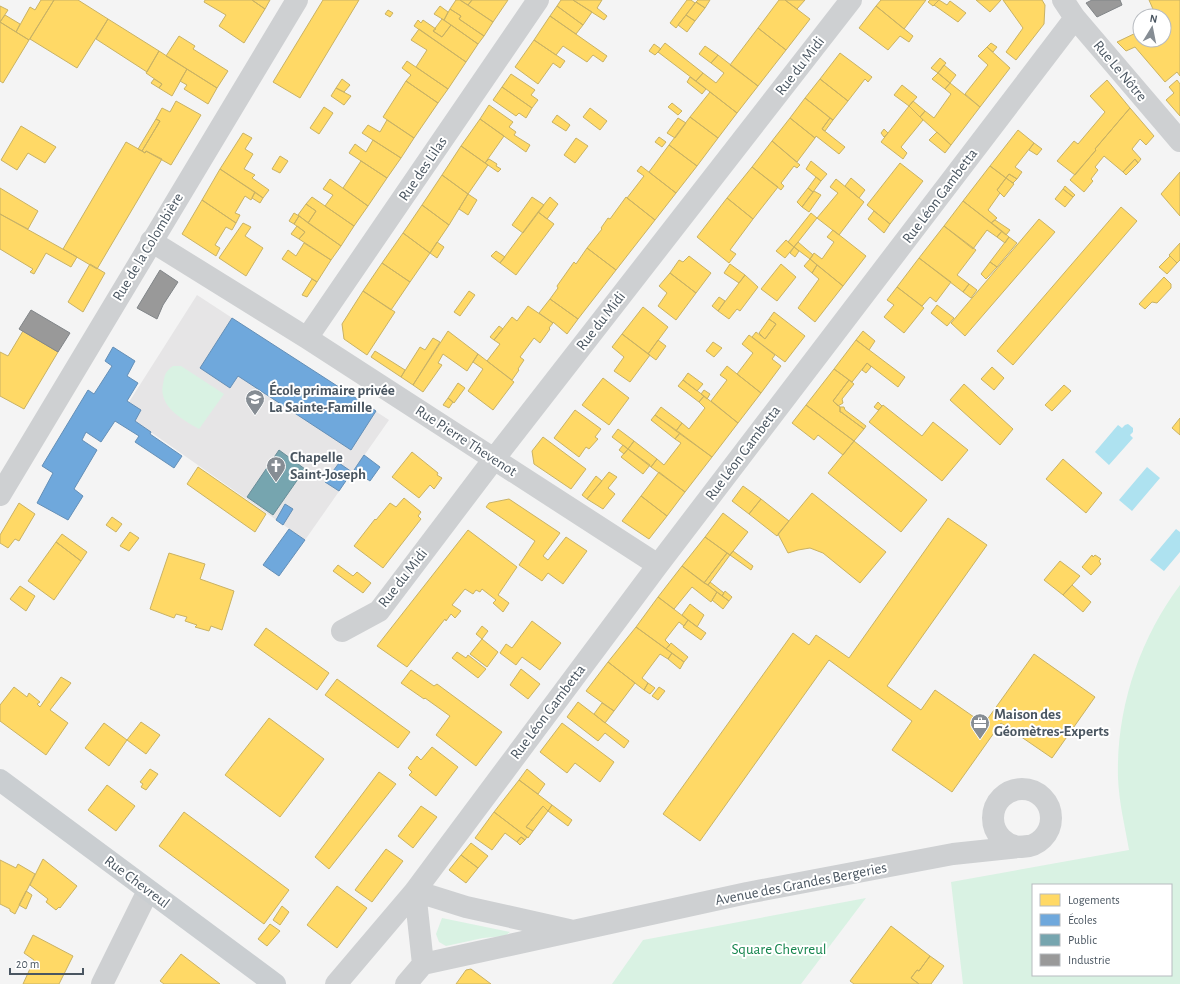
<svg xmlns="http://www.w3.org/2000/svg" width="1180" height="984" viewBox="0 0 1180 984" font-family="'Alegreya Sans',sans-serif">
  <style>
    .education { fill: #e6e5e6 }
    .green { fill: #d9f2e3; fill-rule: evenodd }
    .water { fill: #aee2f0 }
    .homes { fill: #ffd966; stroke: #c9b264 }
    .schools { fill: #6fa8dc; stroke: #648fb7 }
    .public { fill: #76a5af; stroke: #698d98 }
    .industry { fill: #999; stroke: #818588 }
    .lines { fill: none; stroke-linecap: round; stroke-linejoin: round }
    .minor { stroke: #ced0d2; stroke-width: 22 }
    .major { stroke: #caced1; stroke-width: 22 }
    .labels { text-anchor: middle; dominant-baseline: central; stroke-width: 4; stroke-linejoin: round; paint-order: stroke }
    .street-label { font-size: 15px; fill: #4a5661; stroke: #fff }
    .poi-label { font-size: 15px; font-weight: bold; fill: #4a5661; stroke: #fff; text-anchor: start }
    .park-label { font-size: 15px; fill: #17864f; stroke: #fff }
  </style>
  <rect width="100%" height="100%" fill="#f4f4f4"/>
  <!-- education -->
  <path class="education" d="M197,295L389,420L305,540L135,421L127,401L129,402Z"/>
  <!-- green -->
  <path class="green" d="M173,366H181L224,394L199,429C183,420 158,407 163,384C165,374 165,372 173,366Z
    M1180,585V984H963L951,882L1129,850C1125,826 1119,803 1118,778C1116,709 1139,640 1180,585ZM1033,885H1171V975H1033Z
    M866,898L801,984H612L643,940Z
    M442,918L510,932L505,936L483,938L446,946L439,942L436,934Z"/>
  <!-- water -->
  <path class="water" d="M1128,424L1133,428V432L1130,435L1133,438L1109,465L1095,452L1118,425L1122,428L1125,425Z
    M1147,467L1160,478L1132,511L1119,500Z
    M1176,529L1180,532V552L1164,571L1150,560Z"/>
  <!-- homes -->
  <path class="homes" d="M41,0H54L29,40L16,32L30,7L35,10Z
    M54,0H78L108,19L77,68L30,39Z
    M205,0H252L265,9L244,43L219,26L226,15L204,2Z
    M252,0H270L265,9Z
    M323,0H359L300,98L273,82Z
    M456,0H460L493,22L484,36L459,19L461,16L450,9Z
    M460,0H472L468,5Z
    M472,0H508L493,22L468,5Z
    M561,0H573L592,12L583,25L557,6Z
    M573,0H602L597,8L607,16L604,20Z
    M687,0H691L695,3L676,28L670,23Z
    M698,0H710L705,8L696,2Z
    M779,0H785L810,19L786,50L758,28Z
    M785,0H805L797,9Z
    M881,0H926L904,29L876,6Z
    M930,0H939L933,6L928,2Z
    M939,0L947,5L950,1L966,13L958,22L934,5Z
    M976,0H1001L990,12Z
    M1003,0H1042L1045,5L1044,24L1016,60L1006,52L1023,28Z
    M1149,0H1180V76L1177,72L1165,82L1135,47L1126,51L1117,42L1140,31V40H1164V34L1168,33L1164,25V16H1156Z
    M696,2L705,8L695,21L686,15Z
    M0,6L8,10L0,22Z
    M440,6L448,12L444,20L434,14Z
    M557,6L583,25L576,34L550,16Z
    M876,6L913,36L909,42L900,36L888,50L859,28Z
    M450,9L461,16L459,19L484,36L478,44L444,20Z
    M388,10L393,13L390,17L385,14Z
    M5,15L20,24L16,32L0,22Z
    M686,15L695,21L687,32L678,25Z
    M550,16L607,56L603,62L593,55L587,62L563,46L556,55L534,40Z
    M108,19L159,51L147,72L96,39Z
    M442,19L451,25L442,37L433,31Z
    M418,20L421,23L423,20L436,29L433,31L442,37L451,25L478,44L466,62L414,26Z
    M0,22L29,40L3,83L0,81Z
    M758,28L786,50L758,86L730,65Z
    M419,29L466,62L448,89L416,67L427,50L411,40Z
    M179,36L195,46L193,49L228,71L217,88L166,56Z
    M534,40L565,61L560,68L553,63L538,84L515,67Z
    M665,43L703,73L696,81L658,52Z
    M991,43L997,47L993,52L987,47Z
    M654,44L661,49L655,55L649,51Z
    M705,46L718,55L711,63L699,54Z
    M987,47L1010,68L980,107L965,94L988,65L978,56Z
    M159,51L187,69L172,96L159,88L162,84L146,73Z
    M840,53L872,77L868,82L865,79L848,101L820,79Z
    M718,55L758,86L737,113L696,81L703,73L716,83L724,73L711,63Z
    M940,58L946,63L938,73L931,68Z
    M407,61L448,89L438,103L406,81L411,75L402,68Z
    M944,65L956,75L950,83L938,73Z
    M187,69L217,88L208,104L184,89L187,85L180,81Z
    M938,73L950,83L945,89L932,79Z
    M511,74L535,90L531,95L538,100L532,108L502,87Z
    M690,77L706,89L702,94L687,82Z
    M154,79L162,84L159,88L151,83Z
    M342,79L350,85L344,92L336,88Z
    M820,79L848,101L833,120L805,98Z
    M1107,80L1130,108L1095,149L1096,150L1075,175L1057,161L1074,141L1078,144L1105,112L1090,96Z
    M1177,80L1180,84V116L1166,100L1174,93L1169,87Z
    M406,81L438,103L414,138L383,117Z
    M950,83L980,107L951,145L920,117L925,111L934,118L951,94L945,89Z
    M902,85L917,97L909,106L894,95Z
    M502,87L532,108L526,118L519,113L516,116L493,100Z
    M336,88L351,96L344,105L331,96Z
    M710,92L737,113L718,138L690,117Z
    M805,98L830,118L822,129L845,147L839,154L816,136L815,138L790,118Z
    M176,101L201,115L171,165L146,151L145,153L142,151L160,121L156,119L162,108L170,112Z
    M913,101L925,111L920,117L909,106Z
    M672,103L682,111L678,115L668,107Z
    M489,105L513,122L509,127L516,132L514,135L530,145L526,152L480,119Z
    M909,106L923,120L901,147L907,153L903,159L881,142Z
    M324,107L333,113L319,134L310,128Z
    M590,108L607,121L600,130L583,117Z
    M1130,108L1154,136L1146,145L1140,139L1132,149L1141,159L1138,163L1135,159L1123,172L1104,156L1095,167L1098,170L1091,179L1093,181L1084,192L1070,180L1096,150L1095,149Z
    M557,115L570,125L566,131L552,122Z
    M690,117L718,138L697,166L669,145Z
    M678,118L686,123L675,138L667,133Z
    M790,118L815,138L797,162L772,141Z
    M830,118L833,120L825,131L822,129Z
    M156,119L160,121L142,151L138,149Z
    M480,119L504,136L485,163L461,146Z
    M387,120L414,138L401,158L362,133L368,125L380,132Z
    M21,126L56,147L45,163L28,153L17,170L1,160Z
    M884,129L888,133L884,137L881,133Z
    M1018,130L1034,143L1015,167L1022,172L1017,179L1009,174L1006,178L990,166Z
    M937,132L951,145L945,153L929,140Z
    M243,133L252,138L245,149L253,154L244,169L255,175L252,178L269,190L263,198L220,169Z
    M659,137L666,142L662,147L655,142Z
    M576,138L588,146L575,163L564,155Z
    M373,140L401,158L387,178L349,153L355,144L366,152Z
    M772,141L800,165L797,168L794,166L781,183L784,186L781,190L752,167Z
    M126,142L142,151L145,153L146,151L162,159L97,269L63,249Z
    M1034,143L1042,149L1037,155L1029,150Z
    M669,145L697,166L676,193L649,172Z
    M461,146L488,165L468,194L442,175Z
    M280,156L288,161L280,173L272,169Z
    M489,159L497,164L496,166L501,169L498,172L485,163Z
    M1135,159L1138,163L1126,175L1123,172Z
    M361,161L387,178L368,206L343,188Z
    M811,161L827,174L821,181L806,169Z
    M900,163L923,181L890,224L867,205Z
    M641,166L676,193L655,220L627,198L644,176L637,171Z
    M990,166L1006,178L997,190L1000,193L988,210L997,218L991,223L963,201Z
    M752,167L778,187L753,219L727,198Z
    M220,169L255,192L251,200L245,196L235,213L240,215L236,223L202,200Z
    M1180,172V216L1161,194Z
    M1009,174L1017,179L1013,183L1006,178Z
    M442,175L468,194L449,225L422,205Z
    M816,177L821,181L813,192L808,188Z
    M851,178L865,190L859,198L845,186Z
    M1006,178L1014,184L1004,197L997,190Z
    M330,179L368,206L354,226L325,206L333,195L323,189Z
    M836,179L864,202L839,235L817,218L838,193L830,187Z
    M1065,186L1075,195L1073,197L1063,189Z
    M0,188L38,211L28,229L0,214Z
    M808,188L813,192L802,207L797,202Z
    M1063,189L1073,197L1065,207L1055,199Z
    M814,191L821,195L809,212L802,207Z
    M255,192L263,198L260,203L252,198Z
    M468,194L477,200L468,215L459,209Z
    M312,197L354,226L341,246L308,223L316,211L306,204Z
    M532,197L544,205L523,233L512,225Z
    M550,197L558,204L547,219L538,212Z
    M626,197L655,220L616,270L587,248L602,229L601,228L608,218L610,219Z
    M727,198L753,219L730,250L736,254L729,263L697,237Z
    M202,200L236,223L232,230L226,227L215,245L220,248L216,256L182,234Z
    M963,201L1002,231L997,237L987,230L973,249L944,226Z
    M306,204L316,211L308,223L298,215Z
    M422,205L449,225L430,253L403,233Z
    M1121,207L1137,221L1013,365L997,351Z
    M874,211L890,224L884,233L868,219Z
    M538,212L554,224L516,275L500,263Z
    M294,213L299,216L294,224L289,221Z
    M811,213L817,218L794,247L788,242Z
    M0,214L77,257L71,267L46,253L34,274L30,272L33,269L0,249Z
    M299,216L341,246L331,260L299,239L305,232L294,224Z
    M1039,219L1055,232L965,336L951,323Z
    M995,220L1010,230L1006,235L991,223Z
    M243,223L251,227L245,236L263,248L246,276L219,258Z
    M297,226L305,232L299,239L291,234Z
    M944,226L976,250L957,275L969,284L963,292L919,258Z
    M833,230L866,256L843,286L810,259L814,253L822,259L834,242L827,237Z
    M1002,231L1009,237L1005,243L997,237Z
    M403,233L430,253L410,282L382,263Z
    M1009,237L1017,243L997,267L990,262Z
    M786,240L794,247L785,258L776,251Z
    M437,242L444,247L437,258L430,253Z
    M798,242L813,255L810,259L794,247Z
    M304,243L331,260L317,282L282,259L288,250L296,256Z
    M1180,243V260L1177,263L1169,255Z
    M794,247L799,251L795,257L790,253Z
    M587,248L616,270L578,319L550,299L558,288L557,286L574,262L576,264Z
    M496,251L505,257L500,263L491,256Z
    M689,256L711,273L696,293L670,273L679,260L683,262Z
    M1170,256L1177,263L1167,274L1159,267Z
    M919,258L951,282L936,302L930,297L922,306L897,287Z
    M810,259L817,265L812,273L804,266Z
    M990,262L997,267L986,279L981,274Z
    M382,263L410,282L391,310L363,291Z
    M90,264L105,273L83,312L68,302Z
    M730,264L745,275L739,283L724,273Z
    M781,264L796,277L777,301L761,289Z
    M817,265L843,286L815,322L798,308L819,279L812,273Z
    M670,273L696,293L676,320L658,306L667,293L659,286Z
    M745,275L758,287L740,311L737,309L729,319L718,311Z
    M1164,277L1171,284V288L1157,303L1152,302L1145,309L1139,304Z
    M312,279L317,282L307,297L302,295Z
    M969,284L977,290L971,298L963,292Z
    M897,287L924,308L904,333L884,317L894,305L887,300Z
    M363,291L395,312L367,355L344,339L342,324Z
    M469,291L475,295L460,316L454,312Z
    M719,297L725,301L718,311L712,306Z
    M550,299L578,319L567,334L553,322V323L539,313Z
    M937,305L954,318L947,326L931,313Z
    M528,306L553,323L549,328L550,329L540,343L534,338L520,357L524,360L518,369L519,370L512,380L487,361L500,344L494,340L512,317L517,321Z
    M643,307L668,327L648,354L622,334Z
    M774,312L805,336L785,362L752,337L756,332L765,339L776,324L769,319Z
    M769,319L776,324L765,339L759,333Z
    M499,326L503,329L494,340L490,337Z
    M23,331L58,352L24,409L0,396V352L8,356Z
    M448,331L478,354L467,371L443,354L438,363L442,365L423,392L413,385Z
    M863,331L875,341L869,350L856,340Z
    M622,334L650,355L630,382L614,371L624,357L612,347Z
    M749,335L775,355L772,359L781,366L761,393L737,374L753,353L742,344Z
    M433,338L440,342L413,385L401,377L420,347L425,350Z
    M658,340L666,346L656,360L648,354Z
    M856,340L905,377L898,387L867,363L852,382L834,369Z
    M713,342L722,348L714,357L706,351Z
    M375,351L405,370L401,377L371,357Z
    M478,354L514,382L493,410L468,391L483,369L473,362Z
    M867,363L871,367L866,373L862,370Z
    M727,366L761,393L738,423L711,401L727,380L720,375Z
    M992,367L1004,378L994,390L981,379Z
    M834,369L849,380L833,401L840,407V412H841L864,429L854,441L806,405Z
    M688,373L703,384L697,391L683,380Z
    M603,378L629,398L609,425L582,405Z
    M683,380L704,396L699,402L678,386Z
    M849,380L854,384L842,399L843,403L838,406L833,401Z
    M458,383L465,388L454,403L448,398Z
    M964,384L1013,429L1000,445L950,400Z
    M1064,385L1071,391L1052,411L1045,405Z
    M704,390L710,394L707,399L701,394Z
    M704,396L738,423L712,457L676,431L682,423L689,429L705,408L699,402Z
    M448,398L453,402L449,408L443,405Z
    M878,402L882,406L878,410L874,407Z
    M806,405L854,441L843,455L818,435L814,440L792,423Z
    M883,405L922,436L933,422L968,450L942,481L869,422Z
    M661,407L682,423L676,431L655,415Z
    M840,407H844L845,410L866,426L864,429L841,412H840Z
    M575,410L601,429L595,437L598,439L589,449L586,447L579,457L554,438Z
    M655,415L680,433L675,439L651,420Z
    M1180,418V435L1172,428Z
    M618,429L634,441L628,449L612,437Z
    M680,433L712,457L685,492L651,467L657,459L664,465L681,443L675,439Z
    M543,437L586,469L571,489L534,464L532,451Z
    M634,441L657,459L651,467L628,449Z
    M854,441L927,500L901,532L828,473Z
    M623,445L628,449L624,454L619,450Z
    M628,449L650,465L643,474L621,457Z
    M412,452L438,473L437,475L442,478L434,489L430,485L419,498L392,477Z
    M1063,459L1102,493L1086,513L1046,479Z
    M198,467L266,514L255,532L187,484Z
    M609,472L617,477L608,488L615,494L603,509L587,499Z
    M659,472L685,492L667,516L641,496Z
    M596,476L602,481L587,499L582,495Z
    M743,486L761,499L749,514L732,501Z
    M812,493L886,552L860,583L823,553L810,548L798,550L788,553L778,534Z
    M641,496L667,516L649,539L622,521Z
    M404,498L421,512L418,516L421,519L383,568L354,546L375,519L376,520L390,503L396,507Z
    M509,499L560,533L543,556L548,560L566,537L587,551L563,584L548,573L542,581L519,565L535,541L486,507L489,503Z
    M761,499L789,521L777,536L749,514Z
    M19,503L35,514L19,541L15,539L8,548L0,543V535Z
    M723,513L748,532L730,555L705,537Z
    M112,517L122,524L116,532L106,525Z
    M948,518L987,545L887,686L921,710L935,690L984,724L1034,654L1095,697L1052,758L1001,723L952,792L892,750L912,721L829,660L700,841L663,814L793,633L809,645L816,635L849,658Z
    M468,530L517,567L498,595L509,603L503,612L493,603L496,600L482,589L480,592L476,590L473,594L465,589L452,605L461,611L455,618L451,614L446,621L445,619L407,667L377,646Z
    M130,532L139,538L129,551L120,546Z
    M62,534L87,552L81,561L56,542Z
    M705,537L727,553L704,583L682,566Z
    M56,542L81,561L54,600L28,581Z
    M733,551L753,566L751,570L730,555Z
    M169,553L205,564L200,579L234,591L222,630L211,626L209,631L195,627L197,625L185,621L187,617L176,614L174,618L150,609Z
    M727,553L730,555L708,585L704,583Z
    M1092,555L1093,557L1095,555L1101,559L1099,561L1101,564L1091,575L1082,567Z
    M1060,561L1080,576L1063,595L1044,580Z
    M338,565L353,576L357,572L371,583L363,593L333,571Z
    M682,566L717,592L711,602L692,587L674,609L658,597Z
    M710,582L724,593L722,596L708,585Z
    M1072,585L1091,602L1083,612L1063,595Z
    M20,586L35,596L26,611L10,599Z
    M725,591L732,597L729,601L722,596Z
    M717,592L729,601L723,609L712,600Z
    M658,597L688,620L684,626L679,622L665,640L670,645L666,649L636,627Z
    M690,604L704,615L697,627L682,615Z
    M688,620L706,633L701,640L683,627Z
    M532,621L561,643L540,670L522,657L516,665L500,653L506,644L512,648Z
    M482,626L488,631L482,639L476,634Z
    M636,627L672,653L668,659L660,654L642,678L648,683L644,690L608,662Z
    M266,628L329,673L317,690L254,645Z
    M482,639L498,652L487,667L470,654Z
    M671,643L688,657L684,662L666,649Z
    M457,652L466,658L468,655L486,669L478,678L452,658Z
    M672,653L684,662L680,669L668,659Z
    M608,662L635,683L614,711L586,691Z
    M521,669L540,684L528,699L510,685Z
    M411,670L434,686L437,684L502,732L476,766L436,735L450,716L425,698L424,699L401,683Z
    M61,677L71,683L50,710L68,723L46,755L0,721V705L14,687L27,697L29,693L40,702L37,704L40,707Z
    M337,679L410,732L398,748L325,695Z
    M648,683L655,688L650,694L644,690Z
    M659,687L665,691L658,700L652,696Z
    M578,702L629,741L624,748L605,733L598,741L567,717Z
    M602,703L614,711L605,723L594,714Z
    M269,718L324,759L280,817L225,775Z
    M141,722L160,735L146,754L127,740Z
    M104,723L127,740L109,766L85,748Z
    M562,723L614,762L600,782L575,763L567,773L540,752Z
    M432,747L458,767L436,796L409,775L412,772L408,768L417,756L421,760Z
    M150,769L158,774L146,790L141,787L143,784L140,782Z
    M527,769L545,784L538,794L519,780Z
    M379,772L396,784L329,869L315,857Z
    M519,780L552,805L548,811L543,806L526,827L533,831L528,838L494,812Z
    M107,785L135,806L116,831L88,810Z
    M552,805L572,820L568,826L548,811Z
    M421,806L437,817L413,848L398,836Z
    M543,806L548,811L533,831L526,827Z
    M184,812L289,890L264,924L159,846Z
    M494,812L527,837L525,840L521,837L517,842L505,833L492,850L475,838Z
    M521,837L525,840L520,845L517,842Z
    M471,843L488,856L478,868L461,855Z
    M386,849L403,861L372,902L355,890Z
    M461,855L478,868L466,883L449,870Z
    M43,859L77,886L60,908L59,907L56,910L46,902L48,899L30,885Z
    M0,860L16,868L18,864L35,874L15,914L10,911V909L0,904Z
    M337,886L367,908L337,948L307,925Z
    M26,891L32,895L26,909L19,905Z
    M282,906L289,912L280,925L273,920Z
    M270,924L280,931L267,946L258,939Z
    M891,926L930,956L919,971L917,970L911,978L919,984H854L850,981Z
    M33,935L73,956L59,984H23L34,960L24,953Z
    M181,954L220,984H164L160,981Z
    M930,956L944,966L931,984H919L911,978L917,970L919,971Z
    M471,969L491,984H456L466,970Z"/>
  <!-- schools -->
  <path class="schools" d="M232,318L376,411L351,450L238,376L230,388L200,368Z
    M113,347L135,361L127,376L138,383L127,401L141,410L135,421L151,432L150,434L182,456L174,468L135,442L139,436L115,421L101,442L86,432L82,440L97,450L74,489L83,496L68,520L37,503L53,473L42,466L88,390L94,394L112,366L105,361Z
    M364,455L380,467L370,481L354,470Z
    M339,463L352,472L339,491L325,482Z
    M285,504L293,509L283,525L276,520Z
    M289,529L305,540L279,576L263,565Z"/>
  <!-- public -->
  <path class="public" d="M279,450L305,469L273,515L247,497Z"/>
  <!-- industry -->
  <path class="industry" d="M1092,0H1120L1122,5L1097,17L1086,3Z
    M160,270L178,282L163,305L157,319L137,308Z
    M31,310L70,333L58,352L19,329Z"/>
  <g class="lines">
    <!-- minor -->
    <path class="minor" d="M1063,0L1075,18L1180,141
      M151,241L307,338L658,565
      M307,338L538,0
      M0,495L297,0
      M342,631L379,611L494,459L851,0
      M993 818a29 29 0 1 1 58 0a29 29 0 1 1-58 0Z
      M415,891L466,907L569,930
      M423,964L747,893L953,854L1028,846
      M102,984L148,891
      M336,984L415,891L658,565L1075,18
      M406,984L423,964L415,891"/>
    <!-- major -->
    <path class="major" d="M0,780L275,984"/>
  </g>
  <!-- icons -->
  <defs>
    <g id="school-pin" transform="scale(1)"><path d="M0 17L-7.5 6A9.5 9.5 0 1 1 7.5 6Z" fill="#868d94" stroke="#fff"/><path d="M0-5L7-2L0 1L-7-2ZM-4 1L0 2.5L4 1V4Q0 6-4 4Z" fill="#fff"/></g>
    <g id="church-pin" transform="scale(1)"><path d="M0 17L-7.5 6A9.5 9.5 0 1 1 7.5 6Z" fill="#868d94" stroke="#fff"/><path d="M-1.2-6h2.4v3.5h3.3v2.4h-3.3V6h-2.4V-.1h-3.3v-2.4h3.3Z" fill="#fff"/></g>
    <g id="office-pin" transform="scale(1)"><path d="M0 17L-7.5 6A9.5 9.5 0 1 1 7.5 6Z" fill="#868d94" stroke="#fff"/><path d="M-6-3h4V-5.5h4V-3h4V5H-6ZM-1-4.5V-3h2v-1.5ZM-6 0V1H6V0Z" fill="#fff"/></g>
  </defs>
  <g fill-rule="evenodd">
    <use href="#school-pin" x="255" y="399"/>
    <use href="#church-pin" x="276" y="466"/>
    <use href="#office-pin" x="980" y="723"/>
  </g>
  <g class="labels">
    <!-- street labels -->
    <g class="street-label">
      <text transform="translate(800 66) rotate(-52)">Rue du Midi</text>
      <text transform="translate(1120 71) rotate(50)">Rue Le Nôtre</text>
      <text transform="translate(423 169) rotate(-56)">Rue des Lilas</text>
      <text transform="translate(940 196) rotate(-53)">Rue Léon Gambetta</text>
      <text transform="translate(148 247) rotate(-59)">Rue de la Colombière</text>
      <text transform="translate(601 321) rotate(-52)">Rue du Midi</text>
      <text transform="translate(466 441) rotate(33)">Rue Pierre Thevenot</text>
      <text transform="translate(743 453) rotate(-53)">Rue Léon Gambetta</text>
      <text transform="translate(403 578) rotate(-52)">Rue du Midi</text>
      <text transform="translate(548 712) rotate(-53)">Rue Léon Gambetta</text>
      <text transform="translate(137 882) rotate(37)">Rue Chevreul</text>
      <text transform="translate(801 884) rotate(-11)">Avenue des Grandes Bergeries</text>
    </g>
    <!-- poi labels -->
    <g class="poi-label">
      <text x="269" y="390">École primaire privée<tspan x="269" dy="17">La Sainte-Famille</tspan></text>
      <text x="290" y="457">Chapelle<tspan x="290" dy="17">Saint-Joseph</tspan></text>
      <text x="994" y="714">Maison des<tspan x="994" dy="17">Géomètres-Experts</tspan></text>
    </g>
    <!-- park labels -->
    <g class="park-label">
      <text x="779" y="949">Square Chevreul</text>
    </g>
  </g>
  <!-- legend -->
  <rect x="1032" y="884" width="140" height="92" fill="#ffffff" stroke="#b7bbc0"/>
  <rect x="1040" y="894" width="20" height="12" fill="#ffd966" stroke="#b7bbc0"/>
  <text x="1068" y="904" font-size="12" fill="#4a5661">Logements</text>
  <rect x="1040" y="914" width="20" height="12" fill="#6fa8dc" stroke="#b7bbc0"/>
  <text x="1068" y="924" font-size="12" fill="#4a5661">Écoles</text>
  <rect x="1040" y="934" width="20" height="12" fill="#76a5af" stroke="#b7bbc0"/>
  <text x="1068" y="944" font-size="12" fill="#4a5661">Public</text>
  <rect x="1040" y="954" width="20" height="12" fill="#999999" stroke="#b7bbc0"/>
  <text x="1068" y="964" font-size="12" fill="#4a5661">Industrie</text>
  <!-- north arrow -->
  <g transform="translate(1152 28) rotate(10)"><circle r="19" fill="#ffffff" stroke="#b7bbc0"/>
  <path d="M0-3L7 15L0 10L-7 15Z" fill="#868d94"/>
  <text y="-6" font-size="11" font-weight="bold" text-anchor="middle" fill="#4a5661">N</text>
  </g>
  <!-- scale -->
  <path d="M10 968v6h73v-6" fill="none" stroke="#4a5661" stroke-width="2"/>
  <text x="16" y="968" font-size="12" fill="#4a5661" stroke="#ffffff" stroke-width="3" paint-order="stroke">20 m</text>
</svg>
